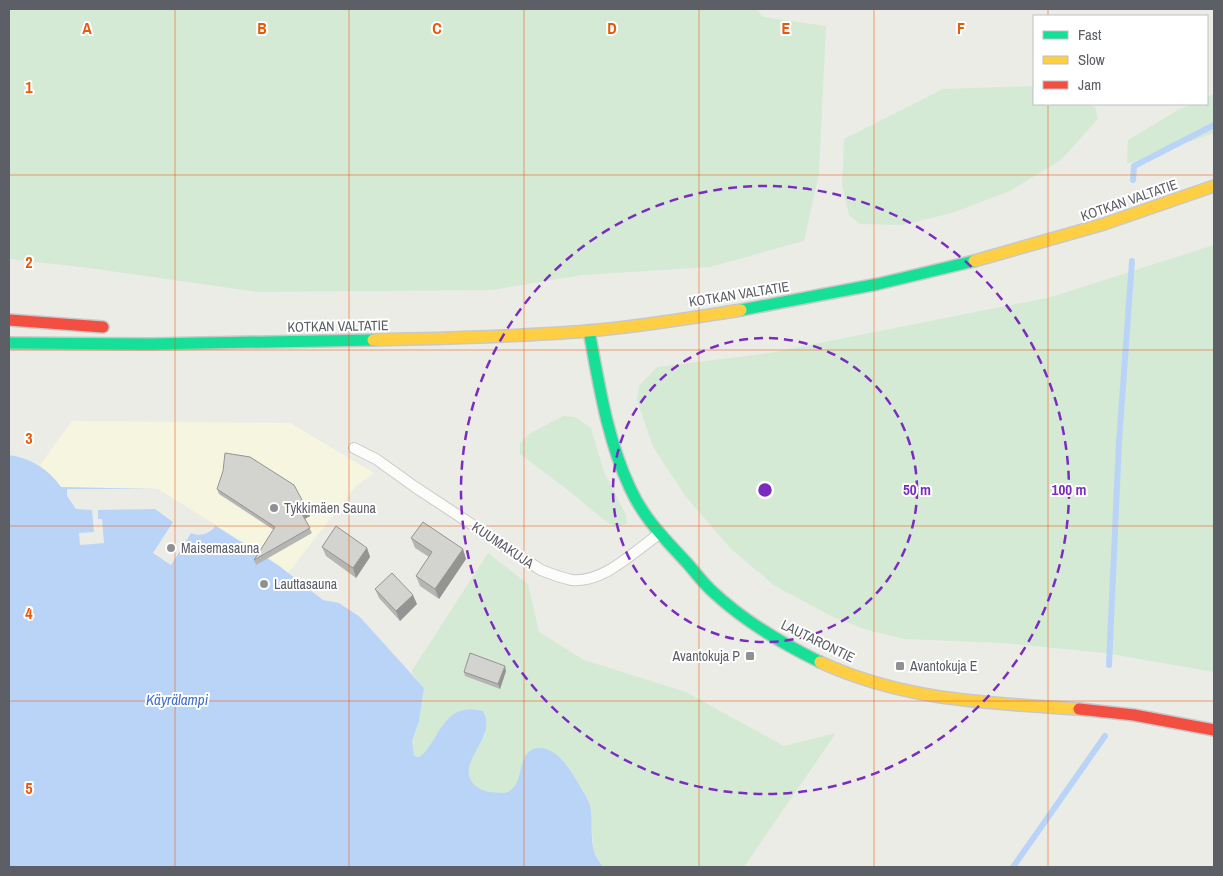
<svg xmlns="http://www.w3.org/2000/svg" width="1223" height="876" viewBox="0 0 1223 876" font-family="'Archivo Narrow',sans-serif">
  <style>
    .commercial { fill: #f6f5e0 }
    .green { fill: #d4ead5 }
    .water { fill: #bad4f8 }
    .pier { fill: #ecece7 }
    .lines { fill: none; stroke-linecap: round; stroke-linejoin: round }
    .stream { stroke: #bad4f8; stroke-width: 6 }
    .lane-casing { stroke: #c9cac9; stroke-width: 12 }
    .fast-casing { stroke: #c8c8c8; stroke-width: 14 }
    .slow-casing { stroke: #c8c8c8; stroke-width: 14 }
    .jam-casing { stroke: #c8c8c8; stroke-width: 14 }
    .lane { stroke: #fcfcfb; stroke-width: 10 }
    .fast { stroke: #16e098; stroke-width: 11 }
    .slow { stroke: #ffcf43; stroke-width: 11 }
    .jam { stroke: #f24e42; stroke-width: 11 }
    .wall { fill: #b5b5b3 }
    .shaded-wall { fill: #949492 }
    .building { fill: #d3d3d0; stroke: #949492 }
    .grid { fill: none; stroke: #e8590c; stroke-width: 1; stroke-opacity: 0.55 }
    .ring { fill: none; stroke: #7b2cbf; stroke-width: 2.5; stroke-dasharray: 9 6 }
    .poi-dot { fill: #8e9093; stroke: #fff; stroke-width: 2 }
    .labels { text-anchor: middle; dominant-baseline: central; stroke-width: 4; stroke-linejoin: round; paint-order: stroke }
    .street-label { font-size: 14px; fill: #5c5f66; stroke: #fff }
    .poi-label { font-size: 14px; fill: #5c5f66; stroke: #fff; text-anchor: start }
    .water-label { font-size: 15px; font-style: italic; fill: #416ec9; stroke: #fff }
    .grid-label { font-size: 16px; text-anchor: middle; font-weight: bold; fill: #e8590c; stroke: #fff; stroke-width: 4; stroke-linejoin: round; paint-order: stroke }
    .centre { fill: #7b2cbf; stroke: #fff; stroke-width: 2.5 }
    .ring-label { font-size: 15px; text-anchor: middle; font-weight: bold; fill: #7b2cbf; stroke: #fff; stroke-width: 4; stroke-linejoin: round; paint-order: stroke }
  </style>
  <rect width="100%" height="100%" fill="#ecece7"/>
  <!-- commercial -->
  <path class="commercial" d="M72,421L290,423L374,473L356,486L288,573L264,555L157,489L61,487L54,478L40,465Z"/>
  <!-- green -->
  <path class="green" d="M9,9H757L763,17L826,26L819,173L804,241L710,267L583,275L492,290L258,292L89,268L9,259Z
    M1034,86V104H1086L1095,107L1098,119L1061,160L1010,191L952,213L902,225L859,224L849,215L842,185L844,139L943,89Z
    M1214,94V133L1127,164L1128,140L1178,110L1192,104H1207V97Z
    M1214,245V672L1105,653L1003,643L904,639L867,630L833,617L775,586L731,549L686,497L653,447L637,400L639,386L657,367L769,353L1051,297Z
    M563,416L575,417L591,428L604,472L626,515L627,523L617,528L603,519L569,491L520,454V443L529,434Z
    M488,553L528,584L539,632L584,660L686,692L784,746L836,733L744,867H603L594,852L589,803L568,766L560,758H524C522,765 521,778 517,785C505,802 463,791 468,767C470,758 481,742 486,733L438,732L425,753L419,757L414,756L412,741L419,721L424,688L411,672Z"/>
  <!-- water -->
  <path class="water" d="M9,455C31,458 48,469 61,487L157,489L278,565L323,600L339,603L360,617L424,688L419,721L412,741L414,756L419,757C426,753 429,746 434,739C447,717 456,705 483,711C498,738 457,760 472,782C475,787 485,792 491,792C495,792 503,794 507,792C526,786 515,750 538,748C559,747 572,773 581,788C584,793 588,799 590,805C593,820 590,836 594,851C595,856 600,862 603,867H9Z"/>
  <!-- pier -->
  <path class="pier" d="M67,489H157L216,525L212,530L205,534L197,535L191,533L171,565L153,553L173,522L155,509L98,510V519H102L104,543L80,545L79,533L94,532L92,510L76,509L67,496Z"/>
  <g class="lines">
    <!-- stream -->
    <path class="stream" d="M1133,180L1134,166L1214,125
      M1109,665L1119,442L1132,261
      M1013,867L1105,736"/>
    <!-- lane casing -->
    <g class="lane-casing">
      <path id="lane" d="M354,448L376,459L415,487L541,570C551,574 562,578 572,580C604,583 633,552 658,535"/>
    </g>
    <!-- fast casing -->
    <g class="fast-casing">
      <path id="fast" d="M741,310L878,284L974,261
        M589,331C599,384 607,439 630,488C644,519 665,539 687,563C696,573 703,583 713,592C744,621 781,643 820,662
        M9,343L150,344L373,340"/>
    </g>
    <!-- slow casing -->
    <g class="slow-casing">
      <path id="slow" d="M974,261L1104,224L1214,186
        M373,340C444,338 516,337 587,331C638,327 690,318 741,310
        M820,662C904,701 989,703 1079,709"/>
    </g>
    <!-- jam casing -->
    <g class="jam-casing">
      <path id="jam" d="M9,320L103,327
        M1079,709L1134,715L1214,730"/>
    </g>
    <!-- lane -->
    <use href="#lane" class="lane"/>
    <!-- fast -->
    <use href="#fast" class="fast"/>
    <!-- slow -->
    <use href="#slow" class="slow"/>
    <!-- jam -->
    <use href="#jam" class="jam"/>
  </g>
  <!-- wall -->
  <path class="wall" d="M217,489L310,516L305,519L312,533L256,565L254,560L274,530L219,494Z
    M411,538L463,549L466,559L439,599L420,586L416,576L429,557L415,548Z
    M322,547L367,548L370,557L356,578L326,556Z
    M375,589L417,604L400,621L379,598Z
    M506,671L500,689L465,676L464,672Z"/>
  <!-- shaded-wall -->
  <path class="shaded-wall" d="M308,511L310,516L304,519L302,514Z
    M367,548L370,557L356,578L353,568Z
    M463,549L466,559L439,599L435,589Z
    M413,595L417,604L400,621L396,611Z
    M505,666L506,671L500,689L498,684Z"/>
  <!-- building -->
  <path class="building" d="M225,453L250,457L294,485L308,511L302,514L310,528L254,560L275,527L217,489L223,471Z
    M423,522L463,549L435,589L416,576L432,552L411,538Z
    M336,526L367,548L353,568L322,547Z
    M392,573L413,595L396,611L375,589Z
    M470,653L505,666L498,684L464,672Z"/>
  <!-- grid -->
  <path class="grid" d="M175,9V867M349,9V867M524,9V867M699,9V867M874,9V867M1048,9V16M1048,104V867M9,175H1214M9,350H1214M9,526H1214M9,701H1214"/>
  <!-- distance rings -->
  <g class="ring">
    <circle cx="765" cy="490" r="152"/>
    <circle cx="765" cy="490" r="304"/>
  </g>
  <!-- markers -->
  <g class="poi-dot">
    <circle cx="274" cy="508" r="5"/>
    <circle cx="171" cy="548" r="5"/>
    <circle cx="264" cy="584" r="5"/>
    <rect x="745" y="651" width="10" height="10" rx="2.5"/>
    <rect x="895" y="661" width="10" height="10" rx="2.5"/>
  </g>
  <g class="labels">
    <!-- street labels -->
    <g class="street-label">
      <text transform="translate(1129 200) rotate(-19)">KOTKAN VALTATIE</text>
      <text transform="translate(739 294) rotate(-9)">KOTKAN VALTATIE</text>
      <text transform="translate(338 326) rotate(-1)">KOTKAN VALTATIE</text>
      <text transform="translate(503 545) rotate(34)">KUUMAKUJA</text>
      <text transform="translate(818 641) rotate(26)">LAUTARONTIE</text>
    </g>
    <!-- poi labels -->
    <g class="poi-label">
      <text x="284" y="508">Tykkimäen Sauna</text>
      <text x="181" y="548">Maisemasauna</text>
      <text x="274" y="584">Lauttasauna</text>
      <text x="740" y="656" text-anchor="end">Avantokuja P</text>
      <text x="910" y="666">Avantokuja E</text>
    </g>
    <!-- water labels -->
    <g class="water-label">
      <text x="177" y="699">Käyrälampi</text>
    </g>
  </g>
  <g class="grid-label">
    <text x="87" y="34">A</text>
    <text x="262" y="34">B</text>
    <text x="437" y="34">C</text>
    <text x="612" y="34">D</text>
    <text x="786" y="34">E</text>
    <text x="961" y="34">F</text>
    <text x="29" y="93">1</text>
    <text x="29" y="268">2</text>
    <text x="29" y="444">3</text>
    <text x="29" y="619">4</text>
    <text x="29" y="794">5</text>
  </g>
  <circle cx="765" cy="490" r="8" class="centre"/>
  <g class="ring-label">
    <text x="917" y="495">50 m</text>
    <text x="1069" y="495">100 m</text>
  </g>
  <!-- border -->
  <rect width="1223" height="876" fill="none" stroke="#5c5f66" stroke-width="20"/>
  <!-- legend -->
  <rect x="1033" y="15" width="175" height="90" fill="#ffffff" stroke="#bebfc2"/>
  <rect x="1043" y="31" width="25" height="8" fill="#16e098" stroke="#bebfc2"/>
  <text x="1078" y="40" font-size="15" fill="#5c5f66">Fast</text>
  <rect x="1043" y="56" width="25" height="8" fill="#ffcf43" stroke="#bebfc2"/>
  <text x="1078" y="65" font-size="15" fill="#5c5f66">Slow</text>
  <rect x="1043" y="81" width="25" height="8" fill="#f24e42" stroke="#bebfc2"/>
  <text x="1078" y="90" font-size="15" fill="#5c5f66">Jam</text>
</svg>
